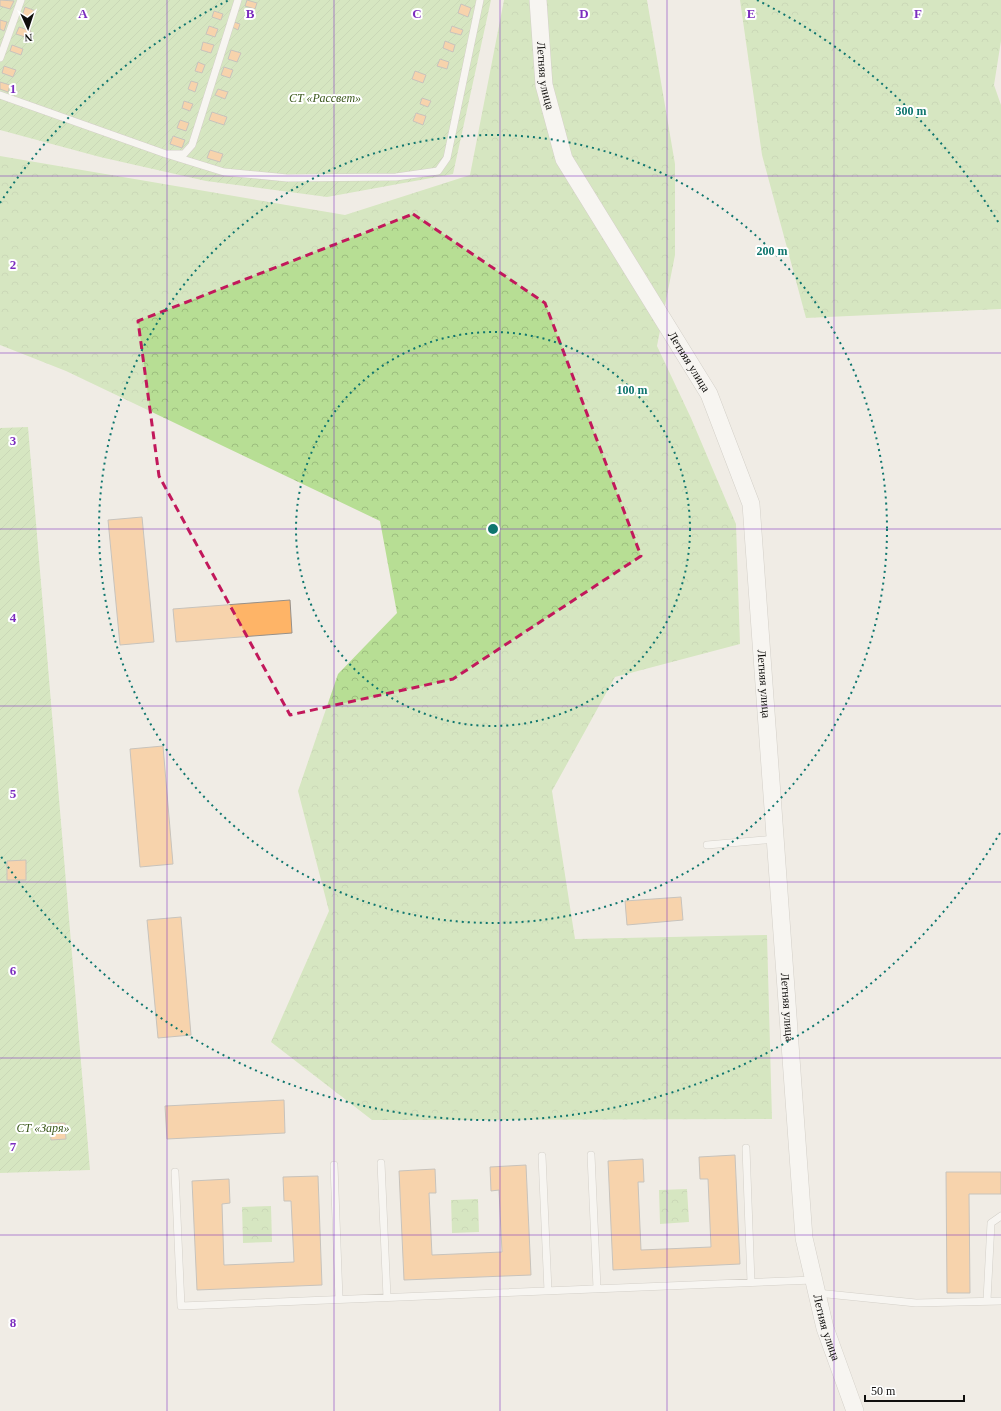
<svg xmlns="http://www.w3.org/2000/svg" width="1001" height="1411" viewBox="0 0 1001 1411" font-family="Georgia,serif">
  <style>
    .forest { fill: url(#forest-crowns) }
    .garden { fill: url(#garden-furrows) }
    .building { fill: #feb467; stroke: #96908a }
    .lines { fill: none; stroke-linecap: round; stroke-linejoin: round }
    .service-casing { stroke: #b1ada6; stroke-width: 8 }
    .tertiary-casing { stroke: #b1ada6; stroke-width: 18 }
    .service { stroke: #fff; stroke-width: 7 }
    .tertiary { stroke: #fff; stroke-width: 17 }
    .marked { fill: none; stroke: #c2185b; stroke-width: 3; stroke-dasharray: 8 5; stroke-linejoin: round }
    .grid { fill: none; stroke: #7b2cbf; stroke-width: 1; stroke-opacity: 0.55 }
    .ring { fill: none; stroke: #0f766e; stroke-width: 2; stroke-dasharray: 2 4 }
    .labels { text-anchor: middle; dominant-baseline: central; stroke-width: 4; stroke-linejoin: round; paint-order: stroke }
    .street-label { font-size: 12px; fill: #100f0d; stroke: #fff }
    .park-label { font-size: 12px; font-style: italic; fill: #3b581b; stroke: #fff }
    .grid-label { font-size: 13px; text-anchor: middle; font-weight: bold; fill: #7b2cbf; stroke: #fff; stroke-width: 4; stroke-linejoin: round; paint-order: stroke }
    .centre { fill: #0f766e; stroke: #fff; stroke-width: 2 }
    .ring-label { font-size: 12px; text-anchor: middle; font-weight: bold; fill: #0f766e; stroke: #fff; stroke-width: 4; stroke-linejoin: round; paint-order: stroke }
  </style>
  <defs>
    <pattern id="forest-crowns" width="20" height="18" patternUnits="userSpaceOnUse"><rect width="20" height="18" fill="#b7de94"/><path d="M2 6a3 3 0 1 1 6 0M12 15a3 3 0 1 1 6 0" fill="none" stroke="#9cbd7e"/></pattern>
    <pattern id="garden-furrows" width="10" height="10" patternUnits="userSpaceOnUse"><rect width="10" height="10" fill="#b7de94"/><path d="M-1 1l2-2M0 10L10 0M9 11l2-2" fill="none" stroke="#9cbd7e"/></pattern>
  </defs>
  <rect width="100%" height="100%" fill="#f0ece5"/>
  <!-- forest -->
  <path class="forest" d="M504,0H647L675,164V255L657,346L691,418L736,524L740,644L615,677L552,791L575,939L767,935L772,1119L372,1120L271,1042L329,911L298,791L338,674L397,613L380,521L66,371L0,345V156L345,215L470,175Z
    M740,0H1001V41L994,85L1001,105V309L806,318L762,155Z
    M687,1189L689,1222L660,1224L659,1190Z
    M478,1199L479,1232L452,1233L451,1200Z
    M271,1206L272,1242L243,1243L242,1207Z"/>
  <!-- garden -->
  <path class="garden" d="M0,0H491L453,174L327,197L206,181L100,157L0,130Z
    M28,427L90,1170L0,1173V428Z"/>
  <!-- building -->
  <path class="building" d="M0,0L14,1L10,9L0,6Z
    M247,0L257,3L255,9L245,6Z
    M461,4L471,8L468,17L458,13Z
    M25,7L36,11L33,19L22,16Z
    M214,11L223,14L221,20L212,17Z
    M0,20L7,22L4,31L0,29Z
    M234,22L240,24L238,30L232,27Z
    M209,26L218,29L215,37L206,34Z
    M452,26L463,30L461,35L450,32Z
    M19,27L31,31L28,38L16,34Z
    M445,41L455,45L453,52L443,48Z
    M203,42L214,45L211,53L201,50Z
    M12,45L23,49L21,55L10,51Z
    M231,50L241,53L237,62L228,59Z
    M440,59L449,62L447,69L437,66Z
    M198,62L205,65L202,73L195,71Z
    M4,66L16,70L13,77L2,73Z
    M224,67L233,70L230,78L221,75Z
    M415,71L426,75L423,83L412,79Z
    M191,81L198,83L195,92L188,89Z
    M0,82L10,85L8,92L0,89Z
    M218,89L228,92L225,99L215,95Z
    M422,98L431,101L428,107L420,104Z
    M184,101L193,104L190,111L182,108Z
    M212,112L227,117L224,125L209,120Z
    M416,113L426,116L423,125L413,121Z
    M180,120L189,123L186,131L177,128Z
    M173,136L185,140L182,148L170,144Z
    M210,150L223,154L220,162L207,158Z
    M142,517L154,642L120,645L108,520Z
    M290,600L292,633L176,642L173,609Z
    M163,746L173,864L140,867L130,749Z
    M26,860V880H7V861Z
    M681,897L683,920L627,925L625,901Z
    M181,917L191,1035L158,1038L147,920Z
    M284,1100L285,1133L167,1139L165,1106Z
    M50,1123H65L66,1139L51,1140Z
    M735,1155L740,1264L613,1270L608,1161L643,1159L644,1182H638L641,1250L711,1247L708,1179H700L699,1157Z
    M526,1165L531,1275L404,1280L399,1171L435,1169L436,1193H429L432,1255L502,1252L499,1190L491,1191L490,1167Z
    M946,1172H1001V1194H969L970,1293H947Z
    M318,1176L322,1285L197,1290L192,1181L229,1179L230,1203L222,1204L224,1265L294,1262L291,1201H284L283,1177Z"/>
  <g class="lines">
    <!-- service casing -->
    <g class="service-casing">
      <path id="service" d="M0,58L21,0
        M0,95L166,154H184L192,145L238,0
        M166,154L224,172L287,178L396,177L438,171L447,158L480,0
        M707,845L775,839
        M746,1148L751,1282
        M591,1155L597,1288
        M542,1156L548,1291
        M381,1163L387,1297
        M334,1165L339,1299
        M175,1172L181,1306L813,1280
        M817,1293L916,1303L1001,1301
        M987,1300L991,1223L1001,1216"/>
    </g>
    <!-- tertiary casing -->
    <g class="tertiary-casing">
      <g id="tertiary">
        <path id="s1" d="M538,0L544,85L564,159L709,394L751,504L804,1238L825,1328L855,1411"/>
      </g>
    </g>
    <!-- service -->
    <use href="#service" class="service"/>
    <!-- tertiary -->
    <use href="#tertiary" class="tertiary"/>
  </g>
  <!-- marked area -->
  <path d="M0 0H1001V1411H0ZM413,214L545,303L641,556L453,679L290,715L159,476L138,321Z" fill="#f0ece5" fill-opacity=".55" fill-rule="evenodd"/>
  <path class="marked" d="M413,214L545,303L641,556L453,679L290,715L159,476L138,321Z"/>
  <!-- grid -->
  <path class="grid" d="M167,0V1411M334,0V1411M500,0V1411M667,0V1411M834,0V1411M0,176H1001M0,353H1001M0,529H1001M0,706H1001M0,882H1001M0,1058H1001M0,1235H1001"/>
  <!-- distance rings -->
  <g class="ring">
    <circle cx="493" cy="529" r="197"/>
    <circle cx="493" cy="529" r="394"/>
    <path d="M1000 833A591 591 0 0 1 0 855M0 203A591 591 0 0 1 229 0M757 0A591 591 0 0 1 1000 225"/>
  </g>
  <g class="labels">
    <!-- street labels -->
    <g class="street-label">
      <text stroke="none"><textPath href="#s1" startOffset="76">Летняя улица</textPath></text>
      <text stroke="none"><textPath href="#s1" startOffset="400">Летняя улица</textPath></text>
      <text stroke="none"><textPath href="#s1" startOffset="736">Летняя улица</textPath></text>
      <text stroke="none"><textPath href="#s1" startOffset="1060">Летняя улица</textPath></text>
      <text stroke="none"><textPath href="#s1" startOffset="1384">Летняя улица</textPath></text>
    </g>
    <!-- park labels -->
    <g class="park-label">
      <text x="325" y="98">СТ «Рассвет»</text>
      <text x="43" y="1128">СТ «Заря»</text>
    </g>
  </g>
  <g class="grid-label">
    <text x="83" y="18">A</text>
    <text x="250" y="18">B</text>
    <text x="417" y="18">C</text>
    <text x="584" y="18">D</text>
    <text x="751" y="18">E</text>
    <text x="918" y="18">F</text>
    <text x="13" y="93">1</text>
    <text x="13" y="269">2</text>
    <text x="13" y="445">3</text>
    <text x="13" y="622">4</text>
    <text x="13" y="798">5</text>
    <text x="13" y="975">6</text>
    <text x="13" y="1151">7</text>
    <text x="13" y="1327">8</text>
  </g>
  <circle cx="493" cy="529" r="6" class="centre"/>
  <g class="ring-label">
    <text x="911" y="115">300 m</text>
    <text x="772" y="255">200 m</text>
    <text x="632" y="394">100 m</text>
  </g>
  <!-- north arrow -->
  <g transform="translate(28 28) rotate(177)" stroke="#ffffff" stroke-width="3" paint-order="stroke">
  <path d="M0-3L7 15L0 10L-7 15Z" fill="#100f0d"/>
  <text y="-6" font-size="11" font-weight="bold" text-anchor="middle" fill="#100f0d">N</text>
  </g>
  <!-- scale -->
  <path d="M865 1395v6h99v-6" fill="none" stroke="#100f0d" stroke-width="2"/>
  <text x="871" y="1395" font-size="12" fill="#100f0d" stroke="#ffffff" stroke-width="3" paint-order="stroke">50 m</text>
</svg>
